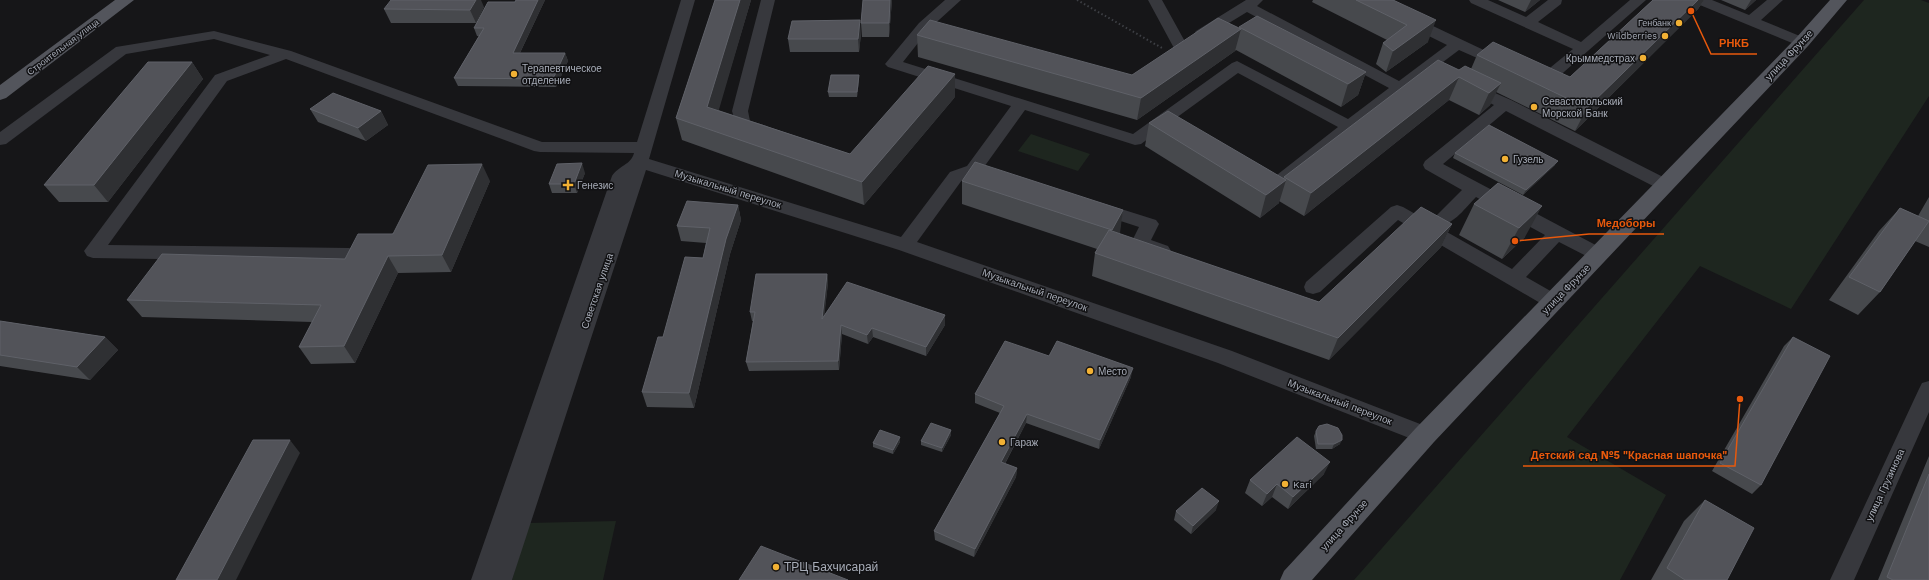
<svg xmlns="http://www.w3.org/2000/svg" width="1929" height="580" viewBox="0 0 1929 580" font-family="'Work Sans',sans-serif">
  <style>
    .green { fill: #1e261f }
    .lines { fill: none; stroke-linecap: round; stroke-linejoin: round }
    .path { stroke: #3d3f44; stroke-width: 2; stroke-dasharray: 1.5 2.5; stroke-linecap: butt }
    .minor { fill: #37383d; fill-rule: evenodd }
    .major { fill: #53555c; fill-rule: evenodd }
    .wall { fill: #47494d }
    .shaded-wall { fill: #2f3033 }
    .building { fill: #525359; stroke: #5f6168 }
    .poi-dot { fill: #f2b134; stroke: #111113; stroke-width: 1.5 }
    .labels { text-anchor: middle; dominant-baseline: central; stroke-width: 3; stroke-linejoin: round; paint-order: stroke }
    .far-poi-label { font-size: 9px; fill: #a8adb8; stroke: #111113; text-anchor: end }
    .far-street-label { font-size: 9px; fill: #a8adb8; stroke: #111113 }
    .street-label { font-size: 10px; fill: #a8adb8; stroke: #111113 }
    .poi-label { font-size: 10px; fill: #a8adb8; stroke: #111113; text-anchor: start }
    .near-poi-label { font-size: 12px; fill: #a8adb8; stroke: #111113; text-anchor: start }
    .leader { fill: none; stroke: #e8590c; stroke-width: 1.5 }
    .callout-dot { fill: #e8590c; stroke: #111113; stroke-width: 1.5 }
    .callout-label { font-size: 11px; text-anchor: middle; font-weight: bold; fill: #e8590c; stroke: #111113; stroke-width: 3; stroke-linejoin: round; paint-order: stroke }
  </style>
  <rect width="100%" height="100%" fill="#161618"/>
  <!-- green -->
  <path class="green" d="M1864,0H1921L1929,3V96L1791,309L1700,266L1567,437L1666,495L1620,580H1354Z
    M1031,134L1090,154L1078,171L1018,151Z
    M616,521L603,580H512L529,523Z"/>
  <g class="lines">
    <!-- path -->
    <path class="path" d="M1077,0L1162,48"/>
    <!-- minor -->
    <path class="minor" d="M681,0H695L649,159L901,237L950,172L967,166L1011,106L888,67L885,64L919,23L945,0H961L929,29L903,62L1133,134L1232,63L1237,61L1348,119L1389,88L1247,12L1206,37H1196L1194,34L1196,31L1246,0H1263L1257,6L1399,81L1447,45L1362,3L1360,0H1378L1507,61L1510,64L1507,67L1502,69L1459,50L1439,65L1446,71L1443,74L1438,76L1429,73L1279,190C1269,193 1258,187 1252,178L1255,174L1261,172L1273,178L1338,127L1238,73L1176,118L1177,120L1175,124L1167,125L1141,144L1135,145L1025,110L984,167L999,172L1002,176L999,180L993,182L973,176L962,180L917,242L1232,351L1433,429L1436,435L1433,441L1425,444L1417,441L1218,363L899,250L646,170L512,580H471L612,176C618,166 631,165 634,153L540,152L534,151L286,59L227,81L108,245L349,248L356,250L358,255L356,260L349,262L93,258L87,256L84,251L215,75L270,55L214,39L126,54L6,144L0,145V132L116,47L214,31L291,51L542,142H637Z
      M761,0H775L748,111L750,121L767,126L769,130L767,134L761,135L737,128L732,111Z
      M1148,0H1162L1188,47L1185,50H1175Z
      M1469,0H1488L1526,17L1548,0H1562L1561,4L1538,22L1581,42L1630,0H1646L1548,86C1540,88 1533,87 1528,80L1530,77L1540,76L1573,49L1471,3Z
      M1693,0H1712L1749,15L1767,0H1783L1761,20L1807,39L1809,42L1807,45H1797L1695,3Z
      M1470,82L1511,100L1671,181L1674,185L1671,189L1665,191L1659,189L1506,111L1443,164L1605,250L1607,255L1605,260L1598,262L1559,242L1526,277L1561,297L1564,302L1561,307L1554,309L1547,307L1398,220L1320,292L1313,294L1306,292L1304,287L1306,282L1391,207L1397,205L1403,207L1512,269L1545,235L1476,197C1465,208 1451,229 1435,224L1432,220L1462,190L1425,169L1423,165L1425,161L1494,105L1464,90L1462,87L1464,84Z
      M1099,202L1156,220L1159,224L1151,240L1168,246L1171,251L1168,256L1162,258L1134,248L1131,243L1139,227L1093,212L1090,208L1093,204Z
      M1929,381V412L1854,580H1830L1919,389L1922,383Z"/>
    <!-- major -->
    <path class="major" d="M115,0H134L6,98L0,100V85Z
      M1830,0H1847L1808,46L1434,442L1312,580H1280L1284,571L1416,428L1796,38Z"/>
  </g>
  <!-- wall -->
  <path class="wall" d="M516,0H545L520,53H565L568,61L556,87L458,86L454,78L479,36H477L474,28L515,2Z
    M715,0H751L718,110L850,154L955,97L864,205L682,140L676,118Z
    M863,0H892L889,37H862L861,23Z
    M1313,0H1393L1428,42L1386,72L1376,64L1383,43L1387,40L1312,2Z
    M1498,0H1540L1525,12Z
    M1653,0H1704L1698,9L1575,131L1496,92L1490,105L1479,115L1449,100L1304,216L1279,201V203L1260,218L1145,146L1149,123L1283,179L1284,177L1459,70L1471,69L1477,55L1570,77Z
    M1721,0H1756L1745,10Z
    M484,7L476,23H391L384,9Z
    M1239,27L1366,72L1358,95L1341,107L1236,50L1235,51L1137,120L918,57L917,35L1132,75L1239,28Z
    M861,34L859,52H790L788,39Z
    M192,62L203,79L108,202H59L44,185Z
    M859,75V80L857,97H829L828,92Z
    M310,109L381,111L388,125L366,141L318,122Z
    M1455,153L1555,165L1523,195L1453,158Z
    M585,173L577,193H552L549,184Z
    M490,181L451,272L398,273L355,363L311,364L299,347L312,322L142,317L127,300L345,259Z
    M962,181L1123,210L1119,234L1319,302L1452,224L1441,247L1329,360L1092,276L1095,253L1097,249L962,204Z
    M1498,183L1525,237L1502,259L1459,235L1474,204Z
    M1929,197V247L1915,241L1880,292L1858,315L1829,300L1879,231L1900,208L1918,216Z
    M738,205L741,220L730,254L694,408L647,407L642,392L663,337L703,258L706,243L681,241L677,226Z
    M827,274L828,283L824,315L945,325L926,356L873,337L868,344L842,334L839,370L749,371L746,362L753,321H752L750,312Z
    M0,321L105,337L118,350L90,380L0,366Z
    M1793,337L1761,485L1752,494L1712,471L1784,346Z
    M1049,356L1131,377L1099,449L1026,423L1005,464L1017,468L1016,477L974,557L935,540L934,531L1000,413L975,403V394Z
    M951,430V435L942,452L921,445V441Z
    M1316,431L1340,444L1332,449H1316L1314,436Z
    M900,442L893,454L873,447V443Z
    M1929,456V580H1878Z
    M1324,474L1288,509L1272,497L1262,506L1245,493L1250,480Z
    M1705,500L1727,580H1651L1684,521Z
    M1216,510L1191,534L1174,520L1176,511Z"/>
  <!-- shaded-wall -->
  <path class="shaded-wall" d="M476,0H481L484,7L476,23L470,10Z
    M538,0H545L516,61L513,53Z
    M740,0H751L713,130L707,107Z
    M890,0H892L889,37V23Z
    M1531,0H1540L1525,12Z
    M1698,0H1704L1698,9L1575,131L1587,108Z
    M1751,0H1756L1745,10Z
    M860,20L861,34L859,52L858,39Z
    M1436,20L1428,42L1386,72L1393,51Z
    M1241,29L1235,51L1137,120L1141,98Z
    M565,53L568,61L556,87L553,79Z
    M192,62L203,79L108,202L94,185Z
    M1366,72L1358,95L1341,107L1348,84Z
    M955,74V97L864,205L862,182Z
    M859,75V80L857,97V92Z
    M1459,77L1449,100L1304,216L1311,193Z
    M1501,83L1490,105L1479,115L1489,93Z
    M381,111L388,125L366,141L358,128Z
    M1558,161L1555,165L1523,195L1526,190Z
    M582,163L585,173L577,193L574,184Z
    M482,164L490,181L451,272L442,255Z
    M1286,180L1279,203L1260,218L1266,195Z
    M738,205L741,220L730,254L694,408L689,393L726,239Z
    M1542,206L1525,237L1502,259L1519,228Z
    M1123,210L1120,233L1109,253L1112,230Z
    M1452,224L1441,247L1329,360L1338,338Z
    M388,256L398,273L355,363L344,346Z
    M827,274L828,283L823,329L822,319Z
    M945,315V325L926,356V347Z
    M841,325L842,334L839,370L838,361Z
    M872,328L873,337L868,344L867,335Z
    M105,337L118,350L90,380L77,367Z
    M1133,368L1131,377L1099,449L1100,440Z
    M1027,414L1026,423L1001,471V462Z
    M951,430V435L942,452V448Z
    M900,437V442L893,454V450Z
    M290,440L300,453L236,580H217Z
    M1342,440L1340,444L1332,449L1334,444Z
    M1330,462L1324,474L1288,509L1293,497Z
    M1017,468L1016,477L974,557L975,549Z
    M1277,484L1272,497L1262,506L1267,494Z
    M1219,501L1216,510L1191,534L1193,526Z"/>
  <!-- building -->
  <path class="building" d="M391,0H476L470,10L384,9Z
    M516,0H538L513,53H565L553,79L454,78L484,28H474L488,2H515Z
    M715,0H740L707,107L850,154L928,66L955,74L862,182L676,118Z
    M863,0H890L889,23H861Z
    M1356,0H1393L1436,20L1393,51L1383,43L1407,25Z
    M1653,0H1698L1587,108L1477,55L1493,42L1570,77Z
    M1257,16L1366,72L1348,84L1239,27Z
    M1218,18L1241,29L1141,98L917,35L930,20L1132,75Z
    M860,20L858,39H788L792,21Z
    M1438,60L1459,70L1465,66L1501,83L1489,93L1459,77L1311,193L1284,177Z
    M148,62H192L94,185H44Z
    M831,75H859L857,92H828Z
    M333,93L381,111L358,128L310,109Z
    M1168,111L1286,180L1266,195L1149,123Z
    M1489,125L1558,161L1526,190L1455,153Z
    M975,162L1123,210L1112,230L962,181Z
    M582,163L574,184H549L557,164Z
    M482,164L442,255L388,256L344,346L299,347L321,305L127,300L162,254L345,259L358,234H393L428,165Z
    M1498,183L1542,206L1519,228L1474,204Z
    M687,201L738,205L726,239L689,393L642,392L658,337H663L685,257L703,258L710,228L677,226Z
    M1421,207L1452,224L1338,338L1095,253L1109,230L1319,302Z
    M1900,208L1929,221L1880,292L1849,277Z
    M756,274H827L822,319L847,282L945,315L926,347L872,328L867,335L841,325L838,361L746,362L755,312H750Z
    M0,321L105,337L77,367L0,355Z
    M1793,337L1830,356L1761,485L1720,463Z
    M1005,341L1049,356L1057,341L1133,368L1100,440L1027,414L1001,462L1017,468L975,549L934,531L1004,406L975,394Z
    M931,423L951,430L942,448L921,441Z
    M1327,424L1338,428L1342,435V440L1334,444H1318L1316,431L1319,426Z
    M880,430L900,437L893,450L873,443Z
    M1297,437L1330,462L1293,497L1277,484L1267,494L1250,480Z
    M253,440H290L217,580H176Z
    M1929,474V580H1893L1887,577Z
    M1202,488L1219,501L1193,526L1176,511Z
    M1705,500L1754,528L1727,580H1685L1667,568Z
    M761,546L848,580H739Z"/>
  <!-- markers -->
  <g class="poi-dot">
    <circle cx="1679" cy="23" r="4"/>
    <circle cx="1665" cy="36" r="4"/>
    <circle cx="1643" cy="58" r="4"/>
    <circle cx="514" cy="74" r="4"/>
    <circle cx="1534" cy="107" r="4"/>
    <circle cx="1505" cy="159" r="4"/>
    <path d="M566 179h4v4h4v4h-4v4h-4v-4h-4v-4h4z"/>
    <circle cx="1090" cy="371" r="4"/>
    <circle cx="1002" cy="442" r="4"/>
    <circle cx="1285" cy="484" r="4"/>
    <circle cx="776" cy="567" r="4"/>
  </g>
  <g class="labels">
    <!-- far-poi labels -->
    <g class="far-poi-label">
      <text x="1671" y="23">Генбанк</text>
      <text x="1657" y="36">Wildberries</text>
    </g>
    <!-- far-street labels -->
    <g class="far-street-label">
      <text transform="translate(63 47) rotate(-37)">Строительная улица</text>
    </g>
    <!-- street labels -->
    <g class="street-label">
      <text transform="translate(1789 55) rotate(-47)">улица Фрунзе</text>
      <text transform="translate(728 189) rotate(17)">Музыкальный переулок</text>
      <text transform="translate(1566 289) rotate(-46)">улица Фрунзе</text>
      <text transform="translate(1035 290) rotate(19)">Музыкальный переулок</text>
      <text transform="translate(597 291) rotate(-71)">Советская улица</text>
      <text transform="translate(1340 402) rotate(21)">Музыкальный переулок</text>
      <text transform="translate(1885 485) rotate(-65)">улица Грузинова</text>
      <text transform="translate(1344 525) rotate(-48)">улица Фрунзе</text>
    </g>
    <!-- poi labels -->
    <g class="poi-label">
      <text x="1635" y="58" text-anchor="end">Крыммедстрах</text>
      <text x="522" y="68">Терапевтическое<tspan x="522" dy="12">отделение</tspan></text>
      <text x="1542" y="101">Севастопольский<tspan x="1542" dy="12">Морской Банк</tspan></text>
      <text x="1513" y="159">Гузель</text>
      <text x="577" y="185">Генезис</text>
      <text x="1098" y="371">Место</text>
      <text x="1010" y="442">Гараж</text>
      <text x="1293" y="484">Kari</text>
    </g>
    <!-- near-poi labels -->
    <g class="near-poi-label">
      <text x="784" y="567">ТРЦ Бахчисарай</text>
    </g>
  </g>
  <!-- callouts -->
  <path class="leader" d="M1691 11L1711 54H1757M1515 241L1589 234H1664M1740 399L1735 466H1523"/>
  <g class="callout-dot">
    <circle cx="1691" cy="11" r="4"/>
    <circle cx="1515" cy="241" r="4"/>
    <circle cx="1740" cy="399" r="4"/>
  </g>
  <g class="callout-label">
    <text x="1734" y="47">РНКБ</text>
    <text x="1626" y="227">Медоборы</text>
    <text x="1629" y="459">Детский сад №5 "Красная шапочка"</text>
  </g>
</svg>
